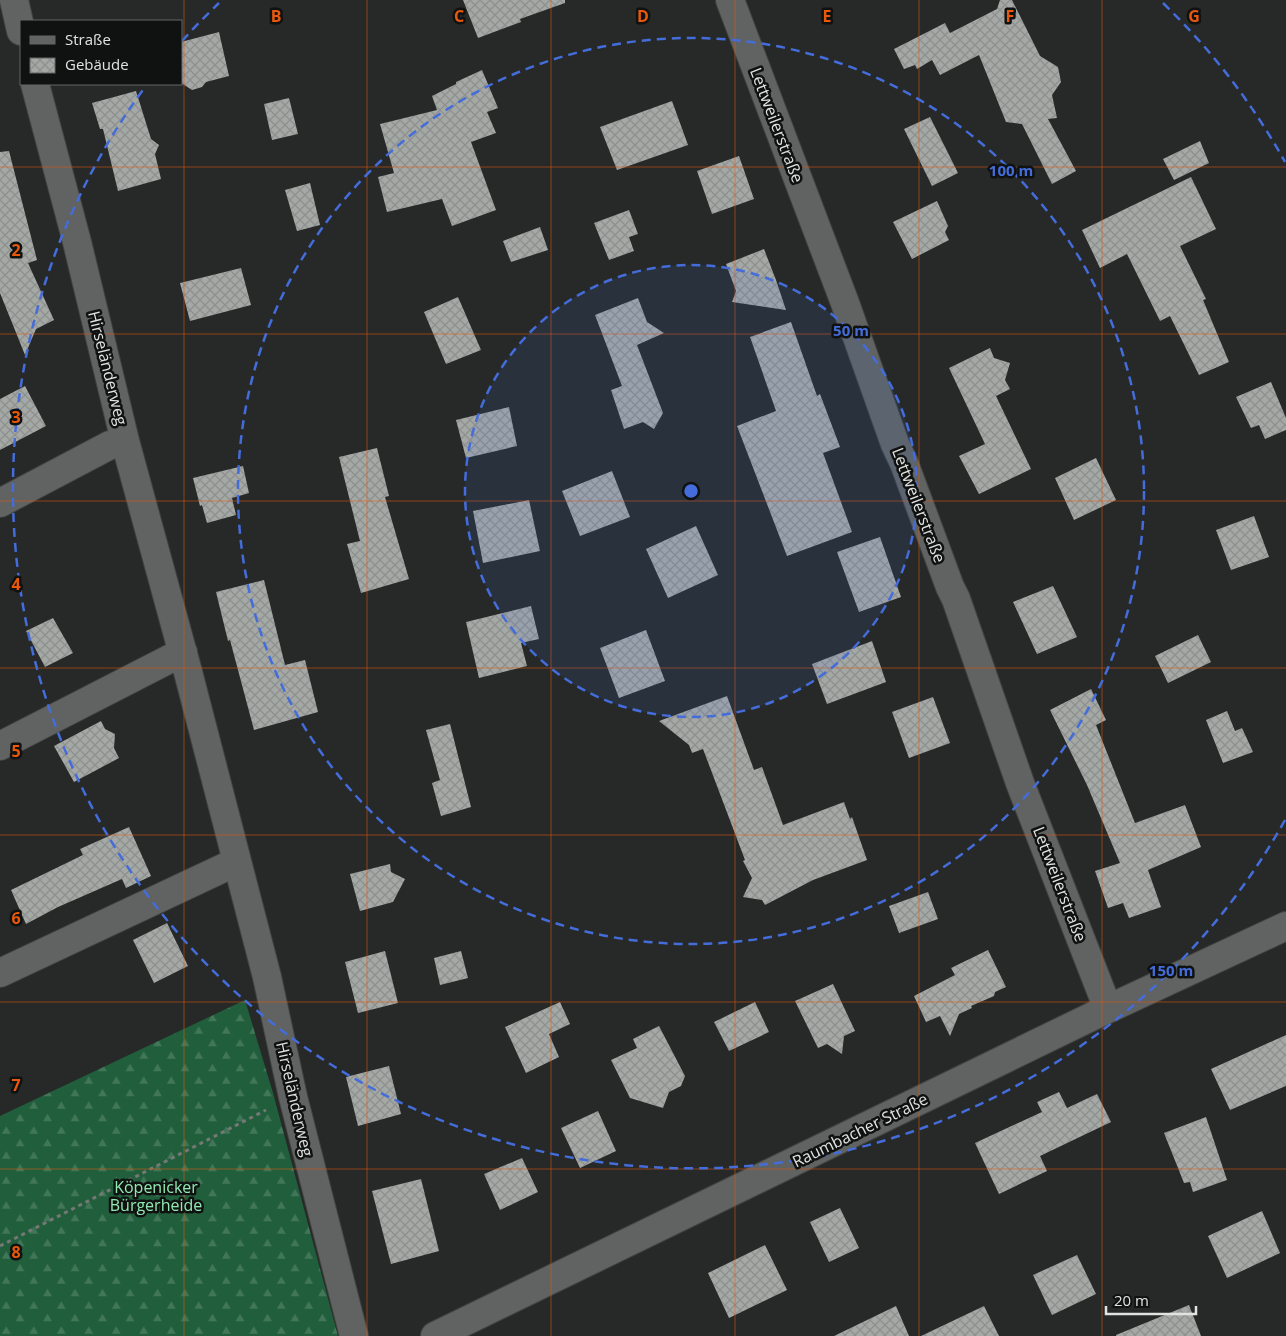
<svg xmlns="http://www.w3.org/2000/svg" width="1286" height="1336" viewBox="0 0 1286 1336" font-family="'Open Sans',sans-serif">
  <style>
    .forest { fill: url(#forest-firs) }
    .building { fill: url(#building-cross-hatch) }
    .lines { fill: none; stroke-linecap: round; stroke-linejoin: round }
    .minor-casing { stroke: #414442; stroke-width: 30 }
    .path { stroke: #767876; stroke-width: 3; stroke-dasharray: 4 4; stroke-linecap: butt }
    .minor { stroke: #606361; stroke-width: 28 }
    .grid { fill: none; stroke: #e8590c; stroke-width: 1; stroke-opacity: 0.55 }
    .ring { fill: none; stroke: #446cda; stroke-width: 2.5; stroke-dasharray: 9 6 }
    .labels { text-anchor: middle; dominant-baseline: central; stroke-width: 5; stroke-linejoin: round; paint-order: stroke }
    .street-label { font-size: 16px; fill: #e1e3e1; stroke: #101211 }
    .park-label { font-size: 16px; fill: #90e9b1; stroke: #101211 }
    .grid-label { font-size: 16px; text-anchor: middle; font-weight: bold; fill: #e8590c; stroke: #101211; stroke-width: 5; stroke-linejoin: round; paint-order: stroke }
    .centre { fill: #446cda; stroke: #101211; stroke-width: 2.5 }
    .ring-label { font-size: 15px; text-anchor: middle; font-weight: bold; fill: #446cda; stroke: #101211; stroke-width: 5; stroke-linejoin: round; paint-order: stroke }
  </style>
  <defs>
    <pattern id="forest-firs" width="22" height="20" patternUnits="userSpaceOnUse" patternTransform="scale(1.25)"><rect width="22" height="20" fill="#215f3c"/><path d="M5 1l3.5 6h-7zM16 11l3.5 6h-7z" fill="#417658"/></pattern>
    <pattern id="building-cross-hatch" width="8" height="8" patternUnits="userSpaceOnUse" patternTransform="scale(1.25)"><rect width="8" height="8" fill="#a5a9a6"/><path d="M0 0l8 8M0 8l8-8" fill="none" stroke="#8d908e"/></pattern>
  </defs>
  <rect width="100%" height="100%" fill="#262927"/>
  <!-- forest -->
  <path class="forest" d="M245,1000L273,1093L338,1336H0V1116Z"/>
  <!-- building -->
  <path class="building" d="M463,0H565V3L520,19L521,22L478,38Z
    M1000,0H1012L1040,56L1058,67L1061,82L1052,95L1057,118L1048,119L1076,171L1052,184L1022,124L1006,122L979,55L940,75L932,60L917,69L915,65L904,69L894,49L945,23L950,33L997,9Z
    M219,32L229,76L206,82L202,87L192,90L181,83V42Z
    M482,70L498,108L487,112L496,133L471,142L496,210L452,226L442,199L387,212L378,177L394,173L380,124L437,110L432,96L456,84V82Z
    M136,91L151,139L159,145L155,154L161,179L118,191L103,129H100L92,103Z
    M289,98L298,134L272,140L264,104Z
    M672,101L688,145L617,170L600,127Z
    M930,117L958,173L932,186L904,129Z
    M1200,141L1209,163L1174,180L1163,159Z
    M9,151L37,260L28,263L54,320L36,329L25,355L0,293V152Z
    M739,156L754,199L712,214L697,171Z
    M1191,177L1216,229L1180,246L1206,299L1203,300L1229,362L1199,375L1170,316L1160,321L1127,254L1100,268L1082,230Z
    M310,183L320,225L297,231L285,190Z
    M937,201L948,226L945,232L949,240L912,259L893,222Z
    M629,210L638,234L629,237L634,251L609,260L594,223Z
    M540,227L548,250L511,262L503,241Z
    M764,249L776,280L786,310L732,302L736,291L726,264Z
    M241,268L251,305L190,321L180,283Z
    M458,297L481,350L446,364L424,312Z
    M638,298L647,322L664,333L637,345L663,413L654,429L643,422L624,429L611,390L622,386L595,315Z
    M791,322L817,396L820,394L840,447L823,453L852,532L787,556L737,426L776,411L750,337Z
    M990,348L994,358L1010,363L1005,380L1010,389L996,396L1031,469L979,494L959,456L985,444L949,368Z
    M1271,382L1286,418V430L1265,439L1259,425L1251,428L1236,397Z
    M25,386L46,426L0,450V399Z
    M509,407L517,446L466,458L456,420Z
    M377,448L389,496L385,497L409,579L361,593L347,544L360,541L339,457Z
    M1096,458L1116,500L1074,520L1055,478Z
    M243,466L249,493L232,498L236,515L207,523L202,505L200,506L193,478Z
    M612,471L630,517L580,536L562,491Z
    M529,500L540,551L483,563L473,511Z
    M1254,516L1269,557L1231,570L1216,530Z
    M696,526L718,575L668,598L646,549Z
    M880,537L901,597L859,612L837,552Z
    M264,580L285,665L305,660L318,712L254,730L230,640L228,641L216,592Z
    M1053,586L1077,637L1037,654L1013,602Z
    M531,606L539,639L521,643L527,666L479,678L466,622Z
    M53,618L73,653L45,667L26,631Z
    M646,630L665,681L619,698L600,648Z
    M1198,635L1211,662L1168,683L1155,656Z
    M872,641L886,682L827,704L812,664Z
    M1091,689L1106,720L1096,725L1135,823L1185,805L1201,847L1148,870L1161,907L1129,918L1123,903L1108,908L1095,871L1120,863L1087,785L1050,710Z
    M727,696L754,770L762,767L783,825L844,802L850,819L852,817L867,860L813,880L765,905L762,900L743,897L752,878L743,861L745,860L703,749L692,753L689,745L659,721Z
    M933,697L950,743L909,758L892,712Z
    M1227,711L1235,731L1242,728L1253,752L1223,763L1206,720Z
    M101,721L105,729L115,734L114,748L119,758L74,782L54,746Z
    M450,724L471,807L441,816L432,783L440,780L426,730Z
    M129,827L151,876L126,888L122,879L58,907L26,924L11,890L83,855L80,849Z
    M390,864L391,872L405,879L393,902L360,911L350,874Z
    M928,892L938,919L899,933L889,906Z
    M167,923L188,966L154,983L133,940Z
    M988,950L1006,987L995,992L994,996L971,1006L972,1008L959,1014L950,1036L940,1016L926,1022L914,996L955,975L951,968Z
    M385,951L398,1003L358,1013L345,962Z
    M461,951L468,978L440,985L434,958Z
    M833,984L855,1031L844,1036L842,1054L827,1044L818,1048L795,1001Z
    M560,1002L570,1024L549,1034L559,1057L526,1073L505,1027Z
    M755,1002L769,1032L729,1051L714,1022Z
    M659,1026L685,1076L681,1086L669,1092L663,1108L630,1098L611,1060L637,1048L633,1039Z
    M1286,1035V1086L1230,1110L1211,1069Z
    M389,1066L401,1114L358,1126L346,1077Z
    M1059,1092L1067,1108L1097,1094L1111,1122L1040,1156L1047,1171L999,1194L975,1143L1042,1112L1037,1102Z
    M598,1111L616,1151L580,1168L561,1128Z
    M1206,1117L1227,1180L1193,1192L1190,1182L1184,1183L1164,1133Z
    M522,1158L538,1192L500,1210L484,1174Z
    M421,1179L439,1251L391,1264L372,1191Z
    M840,1208L859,1248L829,1262L810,1222Z
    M1262,1211L1280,1253L1227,1278L1208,1236Z
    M765,1245L787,1290L729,1318L708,1273Z
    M1077,1255L1096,1294L1052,1315L1033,1275Z
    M1189,1305L1201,1336H1116V1335Z
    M896,1306L909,1336H834Z
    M984,1306L999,1336H921Z"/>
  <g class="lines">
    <!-- minor casing -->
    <g class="minor-casing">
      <path id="minor" d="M14,0L21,31
        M730,0L845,303L895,444L904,463L950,587L956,599L1020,783L1108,1009
        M35,84L77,242L125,441L188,672L267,977L293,1097L354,1336
        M0,503L110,445L125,441
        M0,746L183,652
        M0,973L236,862
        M435,1336L1095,1015L1286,926"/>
    </g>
    <!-- path -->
    <path class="path" d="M0,1246L266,1110"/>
    <!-- minor -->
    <use href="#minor" class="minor"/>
  </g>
  <!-- grid -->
  <path class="grid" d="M184,0V1336M367,0V1336M551,0V1336M735,0V1336M919,0V1336M1102,0V1336M0,167H1286M0,334H1286M0,501H1286M0,668H1286M0,835H1286M0,1002H1286M0,1169H1286"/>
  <!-- distance rings -->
  <circle cx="691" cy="491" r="226" fill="#446cda" fill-opacity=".12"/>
  <g class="ring">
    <circle cx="691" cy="491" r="226"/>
    <circle cx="691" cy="491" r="453"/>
    <path d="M1285 820A679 679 0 1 1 145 87M182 41A679 679 0 0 1 219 3M1163 3A679 679 0 0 1 1285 162"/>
  </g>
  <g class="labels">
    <!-- street labels -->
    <g class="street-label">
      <text transform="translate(777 125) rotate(69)">Lettweilerstraße</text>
      <text transform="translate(108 368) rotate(76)">Hirseländerweg</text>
      <text transform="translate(919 505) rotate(69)">Lettweilerstraße</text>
      <text transform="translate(1060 884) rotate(69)">Lettweilerstraße</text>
      <text transform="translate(295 1099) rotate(77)">Hirseländerweg</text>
      <text transform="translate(860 1130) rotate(-26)">Raumbacher Straße</text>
    </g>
    <!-- park labels -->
    <g class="park-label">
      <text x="156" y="1187">Köpenicker<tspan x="156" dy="18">Bürgerheide</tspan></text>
    </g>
  </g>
  <g class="grid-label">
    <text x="276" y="22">B</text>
    <text x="459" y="22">C</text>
    <text x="643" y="22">D</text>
    <text x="827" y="22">E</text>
    <text x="1010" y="22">F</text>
    <text x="1194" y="22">G</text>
    <text x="16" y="256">2</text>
    <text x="16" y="423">3</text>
    <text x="16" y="590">4</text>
    <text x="16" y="757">5</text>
    <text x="16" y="924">6</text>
    <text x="16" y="1091">7</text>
    <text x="16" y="1258">8</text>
  </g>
  <circle cx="691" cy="491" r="8" class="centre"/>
  <g class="ring-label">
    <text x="1011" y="176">100 m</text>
    <text x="851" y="336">50 m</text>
    <text x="1171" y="976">150 m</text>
  </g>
  <!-- legend -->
  <rect x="20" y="20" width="162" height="65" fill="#101211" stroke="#646664"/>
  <rect x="30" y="36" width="25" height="8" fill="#606361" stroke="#646664"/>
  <text x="65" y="45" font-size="15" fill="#e1e3e1">Straße</text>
  <rect x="30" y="58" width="25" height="15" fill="url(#building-cross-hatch)" stroke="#646664"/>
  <text x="65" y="70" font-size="15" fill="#e1e3e1">Gebäude</text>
  <!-- scale -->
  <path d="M1106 1306v8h90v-8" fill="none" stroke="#e1e3e1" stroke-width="2.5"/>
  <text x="1114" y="1306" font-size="15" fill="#e1e3e1" stroke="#101211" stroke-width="4" paint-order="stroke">20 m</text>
</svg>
